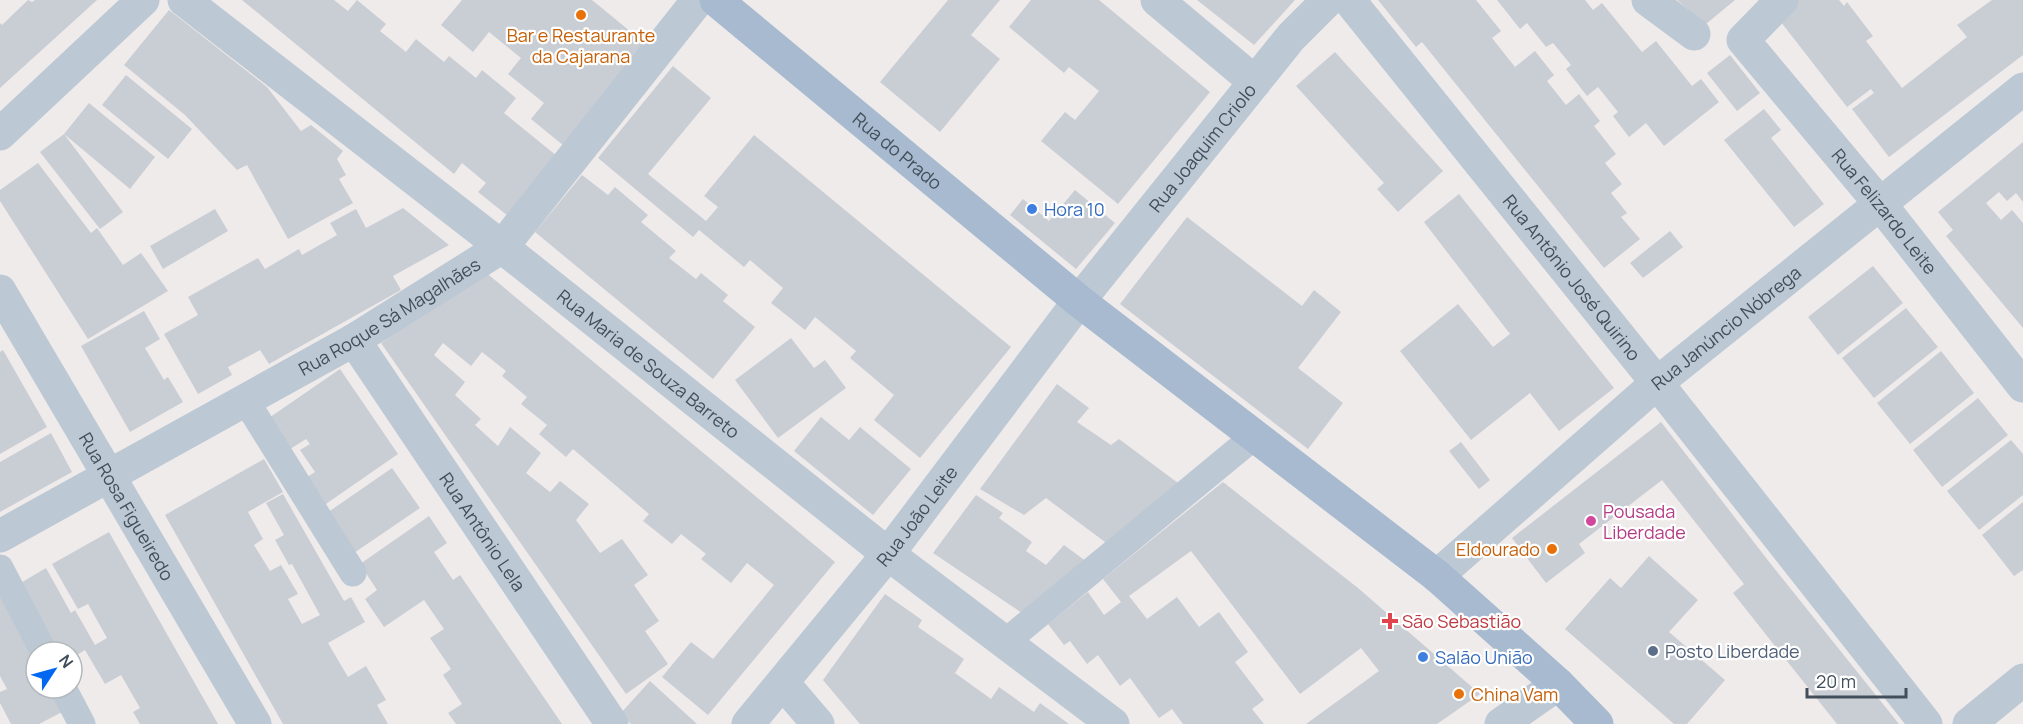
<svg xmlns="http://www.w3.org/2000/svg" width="2023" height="724" viewBox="0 0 2023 724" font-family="Manrope,sans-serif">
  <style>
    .building { fill: #c9cdd4 }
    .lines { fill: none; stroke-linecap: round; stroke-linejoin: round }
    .pedestrian { stroke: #bcc8d3; stroke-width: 27 }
    .minor { stroke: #bcc8d3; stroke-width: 33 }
    .tertiary { stroke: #bcc8d3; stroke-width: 33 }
    .primary { stroke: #a7bacf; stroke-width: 33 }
    .food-dot { fill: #e8710a; stroke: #fff; stroke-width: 2 }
    .shop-dot { fill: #3f7fe0; stroke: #fff; stroke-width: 2 }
    .hotel-dot { fill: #d1479c; stroke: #fff; stroke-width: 2 }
    .health-dot { fill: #e0444e; stroke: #fff; stroke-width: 2 }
    .service-dot { fill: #5c6f8a; stroke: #fff; stroke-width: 2 }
    .labels { text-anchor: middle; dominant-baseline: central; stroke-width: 4.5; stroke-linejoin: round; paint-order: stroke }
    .food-label { font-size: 18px; fill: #c56008; stroke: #fff }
    .street-label { font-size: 18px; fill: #424f5b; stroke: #fff }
    .shop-label { font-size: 18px; fill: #366cbe; stroke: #fff; text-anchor: start }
    .hotel-label { font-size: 18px; fill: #b23c85; stroke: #fff; text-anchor: start }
    .health-label { font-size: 18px; fill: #be3a42; stroke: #fff; text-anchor: start }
    .service-label { font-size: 18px; fill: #4e5e75; stroke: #fff; text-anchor: start }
  </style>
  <rect width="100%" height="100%" fill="#efebeb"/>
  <!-- building -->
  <path class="building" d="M28,0L32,2L35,0H97L0,88V23L2,25Z
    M242,0H334L348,11L357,0L386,24L380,31L406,52L416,39L444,62L449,56L476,78L482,70L516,98L504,113L557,156L508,216L478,192L486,183L462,163L454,174Z
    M462,0H592L647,45L564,146L531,119L544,103L508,74L521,58L489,32L473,52L441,25Z
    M948,0H1000L971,35L1000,59L940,132L880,82Z
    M1031,0H1099L1210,92L1118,204L1041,141L1065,112L1075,120L1099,91L1069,67L1064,73L1009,27Z
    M1197,0H1295L1254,45Z
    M1378,0H1476L1501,31L1492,38L1515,67L1535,51L1554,75L1547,81L1566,105L1579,94L1600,121L1594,126L1616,154L1605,163L1622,184L1611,193L1627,213L1621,217L1640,239L1604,268L1422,42L1416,47Z
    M1497,0H1585L1593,10L1602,3L1642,52L1656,41L1692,86L1701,79L1719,102L1664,146L1646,123L1629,137L1613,116L1618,112L1598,87L1587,96L1566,69L1571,65L1553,43L1546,47L1527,23L1520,29Z
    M1677,0H1735L1706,24Z
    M1799,0H1839L1844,6L1847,2L1873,36L1866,41L1902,88L1967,37L1957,25L1992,0H2023V55L1889,157L1852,109L1874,93L1871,89L1847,107L1777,17Z
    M169,10L267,87L301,131L311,125L343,151L337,159L346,175L339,179L353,203L288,239L247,165L237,170L185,115L124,65Z
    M1335,52L1443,171L1398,212L1377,189L1384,183L1296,86Z
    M1730,55L1760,93L1737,111L1707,73Z
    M673,66L711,98L648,174L706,221L718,207L704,196L754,135L1011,347L920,458L874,420L894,395L850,358L856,351L815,317L805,330L771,303L783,288L750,260L744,267L699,230L693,237L598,158Z
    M126,75L192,129L168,159L102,105Z
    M89,103L155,157L130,189L64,134Z
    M1764,109L1781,130L1771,138L1824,204L1794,227L1724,140Z
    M64,134L123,212L100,229L40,152Z
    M2023,142V202L2016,193L2007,201L1999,192L1986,203L2001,220L2012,210L2023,223V328L1946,236L1953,230L1938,212Z
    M38,163L91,233L97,228L123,265L141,253L168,291L88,339L0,201V190Z
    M582,175L608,195L615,187L648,215L641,222L676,251L669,258L696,279L701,273L728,295L723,301L755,327L713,379L535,232Z
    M1075,190L1115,223L1076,269L1010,215L1023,199L1049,221Z
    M1459,194L1614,388L1559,431L1530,393L1471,440L1400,351L1458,304L1493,347L1510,334L1424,222Z
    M403,208L449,245L393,276L401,290L269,364L260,350L228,367L232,375L198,394L164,334L198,315L188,297L258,258L265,269L299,249L302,255L337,235L330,223L356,209L366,228Z
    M215,209L228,231L163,269L150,246Z
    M1187,217L1302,306L1314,290L1341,312L1298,368L1343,403L1308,449L1120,304Z
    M1670,231L1683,247L1643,278L1630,263Z
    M1873,266L1903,303L1838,355L1808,317Z
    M484,271L835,562L708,715L662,677L691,642L713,659L774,585L747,563L731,583L701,559L706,554L681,534L672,544L643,521L649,514L573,449L566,457L539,434L547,425L521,404L527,397L502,376L506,371L482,352L471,366L443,343L434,355L465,382L455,395L481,419L475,425L498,446L510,427L541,453L526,473L550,492L560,481L589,504L576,520L600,553L622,539L648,575L634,585L659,621L645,631L668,664L626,694L381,343Z
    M1906,308L1938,347L1874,398L1842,358Z
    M144,311L160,339L145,348L164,380L168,377L183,402L130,432L81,346Z
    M791,338L814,368L825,360L846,388L778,438L735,380Z
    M3,350L47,427L0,454V352Z
    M1941,351L1974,393L1910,444L1877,403Z
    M340,369L398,454L323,506L304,479L315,472L300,450L310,444L306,439L284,453L263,422Z
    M1057,384L1089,408L1077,422L1111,445L1119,439L1182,486L1109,545L1046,498L1024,515L980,489Z
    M1978,398L2008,435L1942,487L1913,450Z
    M821,417L849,440L860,427L911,469L873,515L794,451Z
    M1661,422L1770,563L1899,724H1837L1733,593L1744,584L1662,480L1579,544L1585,553L1546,583L1512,538Z
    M51,433L72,472L0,512V462Z
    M2011,440L2023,454V495L1979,530L1947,491Z
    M1461,442L1490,480L1479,489L1449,451Z
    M264,459L283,492L248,512L263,539L254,545L270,571L281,565L298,594L288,599L302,624L320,615L292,564L289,565L275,540L284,535L266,503L283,494L344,601L351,597L365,622L328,643L348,677L366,666L386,700L377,705L388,724H283L165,515Z
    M392,468L420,508L351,555L324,515Z
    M1223,482L1358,588L1480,694L1437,724H1306L1379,671L1361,648L1300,694L1191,551L1129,596L1147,619L1177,597L1199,627L1219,612L1248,652L1235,662L1264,700L1252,709L1264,724H1183L1172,709L1159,718L1130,678L1120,686L1098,655L1087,664L1070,641L1064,645L1048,624L1088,592L1104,615L1121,602L1103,579Z
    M976,495L1003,513L999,518L1032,542L1026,551L1046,565L1064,545L1087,562L1025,615L933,553Z
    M2023,502V570L2014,576L1982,535Z
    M429,516L447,543L434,552L453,580L460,575L562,724H456L448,713L462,704L443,675L451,669L430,638L444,629L424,600L384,627L365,599L377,590L360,564Z
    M109,532L218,724H140L133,712L140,708L121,675L105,684L85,650L72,658V652H57L19,584L46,568L71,613L75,610L95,645L107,638L88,604L78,609L52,564Z
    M1649,556L1698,600L1669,632L1725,680L1687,724H1674L1565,629L1610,578L1621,588Z
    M0,592L36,661V688H50L62,712L39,724H11L0,703V692L7,689L0,676Z
    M885,594L922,620L918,627L964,659L955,673L991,699L999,687L1034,712L1040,703L1069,724H860L823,680Z
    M650,681L697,724H631L620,714Z"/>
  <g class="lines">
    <!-- pedestrian -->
    <path class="pedestrian" d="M246,401L353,573
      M0,568L44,652
      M1003,644L1256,435
      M63,688L82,724"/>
    <!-- minor -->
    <g class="minor">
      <path id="s1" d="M184,0L502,247L888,554L1113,724"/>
      <path d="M1157,0L1255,82"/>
      <path id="s2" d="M1349,0L1657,383L1926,724"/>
      <path d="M1648,0L1694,34"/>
      <path id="s3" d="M1782,0L1743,40L1881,205L2023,386"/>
      <path d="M0,134L143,0"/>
      <path id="s4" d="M0,291L255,724"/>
      <path id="s5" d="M354,340L612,724"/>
      <path id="s6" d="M0,536L354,340L502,247L698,0"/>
      <path d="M783,683L818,724"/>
      <path id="s7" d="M748,724L888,554L1079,301L1291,37L1328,0"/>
      <path d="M1969,724L2023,680"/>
    </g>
    <!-- tertiary -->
    <g class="tertiary">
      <path id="s8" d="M1437,576L1657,383L2023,89"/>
      <path d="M1501,724L1558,684"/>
    </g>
    <!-- primary -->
    <path class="primary" id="s9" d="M716,0L1079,301L1437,576L1558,684L1597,724"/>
  </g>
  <!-- markers -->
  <g class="food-dot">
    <circle cx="581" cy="15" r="6"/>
    <circle cx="1552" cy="549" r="6"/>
    <circle cx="1459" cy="694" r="6"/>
  </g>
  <g class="shop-dot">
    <circle cx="1032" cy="209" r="6"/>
    <circle cx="1423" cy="657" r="6"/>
  </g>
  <circle class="hotel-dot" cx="1591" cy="521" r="6"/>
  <path class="health-dot" d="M1387 612h6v6h6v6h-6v6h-6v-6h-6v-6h6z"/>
  <circle class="service-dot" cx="1653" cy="651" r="6"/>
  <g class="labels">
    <!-- food labels -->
    <g class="food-label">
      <text x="581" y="35">Bar e Restaurante<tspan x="581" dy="21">da Cajarana</tspan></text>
      <text x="1540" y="549" text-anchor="end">Eldourado</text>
      <text x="1471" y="694" text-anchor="start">China Vam</text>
    </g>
    <!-- street labels -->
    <g class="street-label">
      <text stroke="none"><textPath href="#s7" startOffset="734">Rua Joaquim Criolo</textPath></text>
      <text stroke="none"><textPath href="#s9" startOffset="236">Rua do Prado</textPath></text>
      <text stroke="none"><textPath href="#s3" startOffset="278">Rua Felizardo Leite</textPath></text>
      <text stroke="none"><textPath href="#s2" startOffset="356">Rua Antônio José Quirino</textPath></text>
      <text stroke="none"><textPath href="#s6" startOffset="447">Rua Roque Sá Magalhães</textPath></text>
      <text stroke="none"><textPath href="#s8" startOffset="381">Rua Janúncio Nóbrega</textPath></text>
      <text stroke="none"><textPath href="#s1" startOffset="590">Rua Maria de Souza Barreto</textPath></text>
      <text stroke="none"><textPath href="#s4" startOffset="250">Rua Rosa Figueiredo</textPath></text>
      <text stroke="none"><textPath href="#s7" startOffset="268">Rua João Leite</textPath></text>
      <text stroke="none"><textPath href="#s5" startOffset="231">Rua Antônio Lela</textPath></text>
    </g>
    <!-- shop labels -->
    <g class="shop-label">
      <text x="1044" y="209">Hora 10</text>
      <text x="1435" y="657">Salão União</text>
    </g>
    <!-- hotel labels -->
    <g class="hotel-label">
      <text x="1603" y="511">Pousada<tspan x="1603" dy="21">Liberdade</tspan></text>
    </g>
    <!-- health labels -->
    <g class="health-label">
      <text x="1402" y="621">São Sebastião</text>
    </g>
    <!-- service labels -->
    <g class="service-label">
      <text x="1665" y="651">Posto Liberdade</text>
    </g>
  </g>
  <!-- north arrow -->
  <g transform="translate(54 670) rotate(54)"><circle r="28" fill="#ffffff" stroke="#b3b9bd" stroke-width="1.5"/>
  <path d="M0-4.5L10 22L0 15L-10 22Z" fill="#0267f1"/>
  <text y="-9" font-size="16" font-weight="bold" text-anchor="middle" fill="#424f5b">N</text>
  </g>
  <!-- scale -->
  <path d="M1807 688v9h99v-9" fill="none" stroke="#424f5b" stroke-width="3"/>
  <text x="1816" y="688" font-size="18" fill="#424f5b" stroke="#ffffff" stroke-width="4.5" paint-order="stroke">20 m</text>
</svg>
